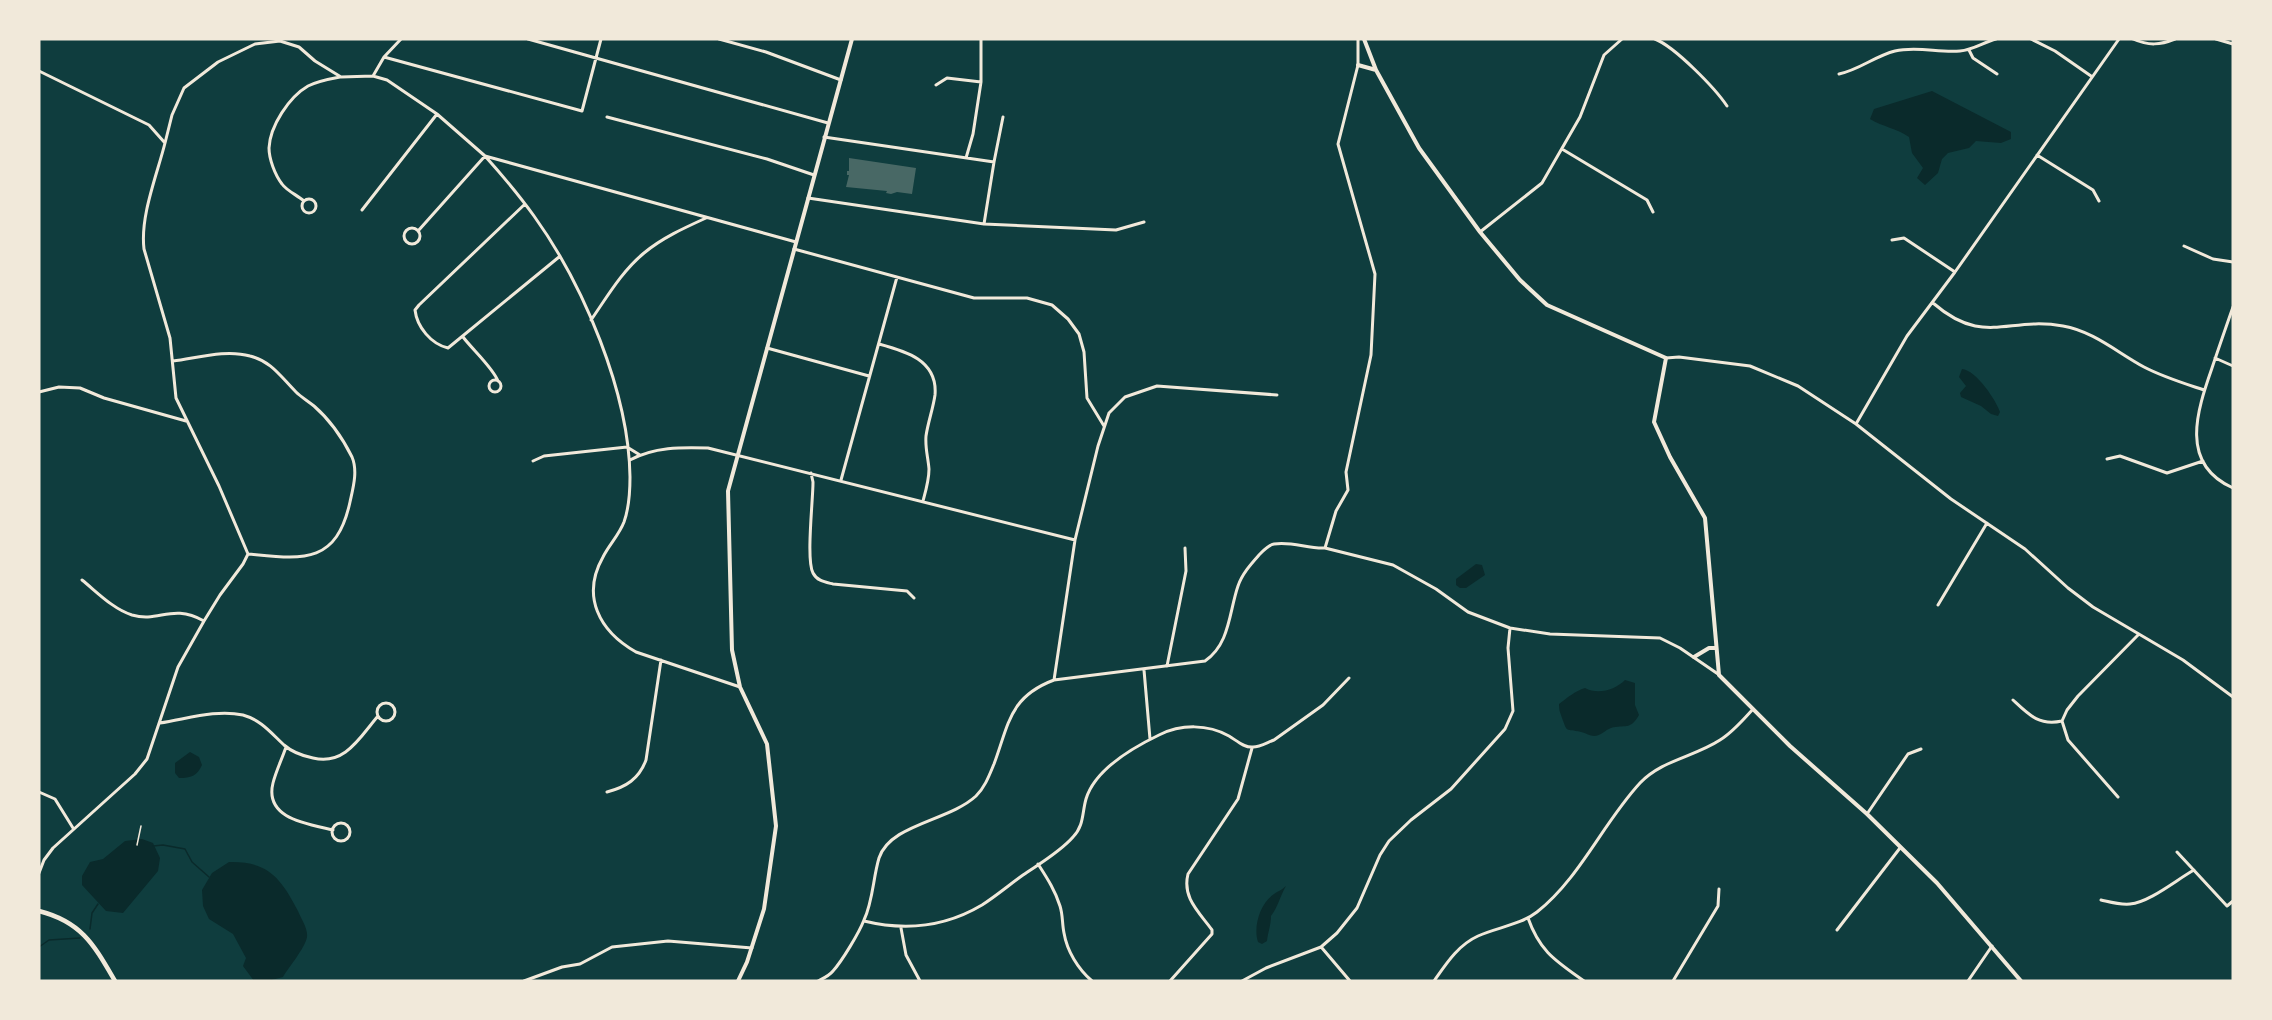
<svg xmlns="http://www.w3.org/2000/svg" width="2272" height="1020" viewBox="0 0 2272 1020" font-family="Figtree,sans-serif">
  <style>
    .water { fill: #0a2a2b }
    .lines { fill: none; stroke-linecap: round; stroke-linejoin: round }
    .stream { stroke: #0a2a2b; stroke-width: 1.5 }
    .building { fill: #486865 }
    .path { stroke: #f1e9da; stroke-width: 1.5 }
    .minor { stroke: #f1e9da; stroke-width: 3 }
    .secondary { stroke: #f1e9da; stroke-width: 4 }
    .primary { stroke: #f1e9da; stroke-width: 4.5 }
  </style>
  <rect width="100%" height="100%" fill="#0f3d3e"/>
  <!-- water -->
  <path class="water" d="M1932,91L2011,132V139L2001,143L1976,141L1969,148L1948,153L1942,159L1938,173L1925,185L1917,178L1923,168L1912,153L1909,137C1896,128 1883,127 1870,119L1874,109Z
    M1962,369C1976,370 1996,400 2000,412L1998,416L1991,414L1981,406L1961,397L1960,393L1966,386L1959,377Z
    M1476,564L1482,565L1485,575L1466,588H1460L1456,585V579Z
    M1625,680L1635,683V705L1639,715C1630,731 1625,724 1611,728C1605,730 1601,736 1594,736C1590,736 1586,733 1581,732C1565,728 1568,734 1562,718C1560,712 1559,711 1559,704C1567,698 1575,691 1585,688C1598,695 1615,690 1625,680Z
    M190,752L199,757L202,765C197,776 191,778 179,778L175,773V763Z
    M142,839L153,843L160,858L158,871L123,913L106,911L82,885V876L90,862L103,859L125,841Z
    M229,862C268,861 281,878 298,911C301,919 308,928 307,937C305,948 289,967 283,977L268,981H254L243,966L246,958L233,934L209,919L203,906L202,890L212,873Z
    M1286,886C1280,896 1278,907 1271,916C1271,925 1268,932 1267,941L1262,944L1258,942C1253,927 1260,903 1274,894C1278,891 1282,890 1286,886Z"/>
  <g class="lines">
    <!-- stream -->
    <path class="stream" d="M153,846L163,845L185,849L192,862L209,877
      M90,929L92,913L98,904
      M39,947L49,940L80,938"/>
  </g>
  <!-- building -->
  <path class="building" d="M849,158L916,168L912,194L897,192L891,194L886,193L887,191L846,187L849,175H847V171H849Z"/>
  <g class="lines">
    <!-- path -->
    <path class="path" d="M137,845L141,826"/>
    <!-- minor -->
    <path class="minor" d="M528,39L828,123
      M719,39L766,52L841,80
      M1655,39C1675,47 1715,88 1727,106
      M2031,39L2055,51L2091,76
      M2133,39C2149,46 2160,45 2175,39
      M2216,39L2233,44
      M1969,50L1973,58L1997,74
      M384,57L582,111L601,39
      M39,71L149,125L165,143C157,175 140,216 144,249L170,338L176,398L219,486L248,554L243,564L220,595L204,621L178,667L147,759L135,774L53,848L44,860L39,873
      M1839,74C1859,70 1875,56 1895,51C1917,46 1939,53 1960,51C1973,50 1984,42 1996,39
      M373,76L384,57L401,39
      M936,85L947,78L981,82
      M607,117L767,159L814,175
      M824,137L994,162L984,224
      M165,143L172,115L184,88L218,62L255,44L280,41L299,47L315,61L341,77L373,76L387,80L437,114L485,156L796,242
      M1562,149L1647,200L1653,212
      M2037,155L2093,190L2099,201
      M966,158L973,134L981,82V39
      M994,162L1003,117
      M808,198L984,224L1116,230L1144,222
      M302 206a7 7 0 1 1 14 0a7 7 0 1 1-14 0Z
      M304,201C297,195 287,191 282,184C275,175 269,159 269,148C270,126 289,97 308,86C318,81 329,79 340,77
      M525,204L419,305L415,310C417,327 431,344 448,348L559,257
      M362,210L437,114
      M404 236a8 8 0 1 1 16 0a8 8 0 1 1-16 0Z
      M418,231L485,156C502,175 519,195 534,216C583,284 629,392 630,477C630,492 629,508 624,522C619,535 609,545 603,557C581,596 599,631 636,652L740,687
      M1480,232L1542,183L1580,117L1604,55L1622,39
      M1892,240L1904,238L1955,272
      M2184,246L2213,259L2233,262
      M794,249L974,298H1027L1052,305L1068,319L1079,334L1084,352L1087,398L1104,426
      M1933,303C1984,347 2007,316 2063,326C2093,331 2118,353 2144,367C2163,377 2183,383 2204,390
      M2233,307C2226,327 2219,347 2212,368C2197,411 2179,464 2233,488
      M591,320C607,297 622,271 644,253C662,238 684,228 706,218
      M463,337C473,350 493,368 498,381
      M879,344C905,351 938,360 935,395C933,409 928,422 926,436C925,448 928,457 929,469C929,480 926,490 923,501
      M767,348L869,376
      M1666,358L1679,357L1750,366L1798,386L1856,424L1951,499L2025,549L2068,588L2093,607L2183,660L2233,697
      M2215,358L2233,366
      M173,361C197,358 226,349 250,356C271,361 281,377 296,392C301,397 308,401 314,406C329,419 343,439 352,457C358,471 353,488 350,502C336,566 301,559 248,554
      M489 386a6 6 0 1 1 12 0a6 6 0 1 1-12 0Z
      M39,392L59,387L80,388L104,398L186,421
      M1856,424L1907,336L1955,272L2119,39
      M2107,459L2120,456L2167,473L2203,461
      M630,460C654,447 681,447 708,448L1075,540
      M533,461L544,456L627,447L640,455
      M811,473L813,482C813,501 806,560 813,573C817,581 825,582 833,584L907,591L914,598
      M841,480L897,277
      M1325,548L1336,511L1348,490L1346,472L1371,355L1375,274L1338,144L1358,65V39
      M82,580C97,592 113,609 132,615C160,623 171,603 204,621
      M1938,605L1987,523
      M1167,666L1186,571L1185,548
      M1144,670L1150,739
      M1054,680L1075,540L1098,446L1109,413L1125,397L1157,386L1277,395
      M2013,700C2029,715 2039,726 2062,721
      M377 712a9 9 0 1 1 18 0a9 9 0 1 1-18 0Z
      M160,723C187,719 216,709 243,715C261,720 271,733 284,745C292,752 303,756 313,758C345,766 360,737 378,716
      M286,747C282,759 276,771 273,783C264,819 308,824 333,830
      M39,792L55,799L73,828
      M607,792C626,787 639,779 646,760L661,660
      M2118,797L2068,740L2062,721L2067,710L2078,696L2139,634
      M1867,814L1908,754L1921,749
      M332 832a9 9 0 1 1 18 0a9 9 0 1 1-18 0Z
      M2177,852L2227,906L2233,901
      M1038,864C1047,878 1055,890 1060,906C1063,915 1062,924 1064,933C1067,951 1078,969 1092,981
      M2101,900C2110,902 2120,905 2130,904C2150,902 2176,880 2194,870
      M1528,918C1540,952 1556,961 1584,981
      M864,921C905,931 945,927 982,905C996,896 1009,885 1023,875C1039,864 1060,852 1073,837C1084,826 1082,813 1086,799C1095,769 1132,748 1159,735C1181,724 1208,724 1229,736C1236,740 1244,748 1253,747C1260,747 1268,742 1274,740L1323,705L1349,678
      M901,928L906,955L920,981
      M1837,930L1900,848
      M1322,948L1350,981
      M524,981L562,967L580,964L612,947L668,941L752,948
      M818,981C824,978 829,976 833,971C842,961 859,933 864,920C873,901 873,878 879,858C890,824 949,821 976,796C985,787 989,776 994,764C1009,724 1009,697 1054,680L1205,661C1230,644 1229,612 1238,586C1242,574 1251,564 1259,555C1263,551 1268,545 1274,544C1292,541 1308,549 1325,548L1393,565L1436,589L1468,612L1510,628L1550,634L1660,638L1680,648L1718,674
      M1170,981L1212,934V930C1199,912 1182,898 1188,874L1238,799L1252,748
      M1242,981L1266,968L1321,947L1337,933L1357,908L1380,855L1389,841L1411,820L1451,789L1505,729L1513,711L1508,648L1510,628
      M1434,981C1446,964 1458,945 1478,936C1498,927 1520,925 1537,912C1580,878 1603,823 1640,783C1662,760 1694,757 1720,740C1733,732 1743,720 1753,709
      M1673,981L1718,906L1719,889
      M1968,981L1992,946"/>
    <!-- secondary -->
    <path class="secondary" d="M1364,39L1376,70L1419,148L1480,232L1520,280L1547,305L1666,358L1654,422L1670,457L1705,518L1719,675L1790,746L1867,814L1937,883L2021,981
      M1358,65L1376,70
      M1694,657L1709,648H1716
      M738,981L747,962L764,909L776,826L767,744L740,687L732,650L728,491L852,39"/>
    <!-- primary -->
    <path class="primary" d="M39,911C82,922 94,945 115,981"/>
  </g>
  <!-- border -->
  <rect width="2272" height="1020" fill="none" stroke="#f1e9da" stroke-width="81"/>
</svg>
